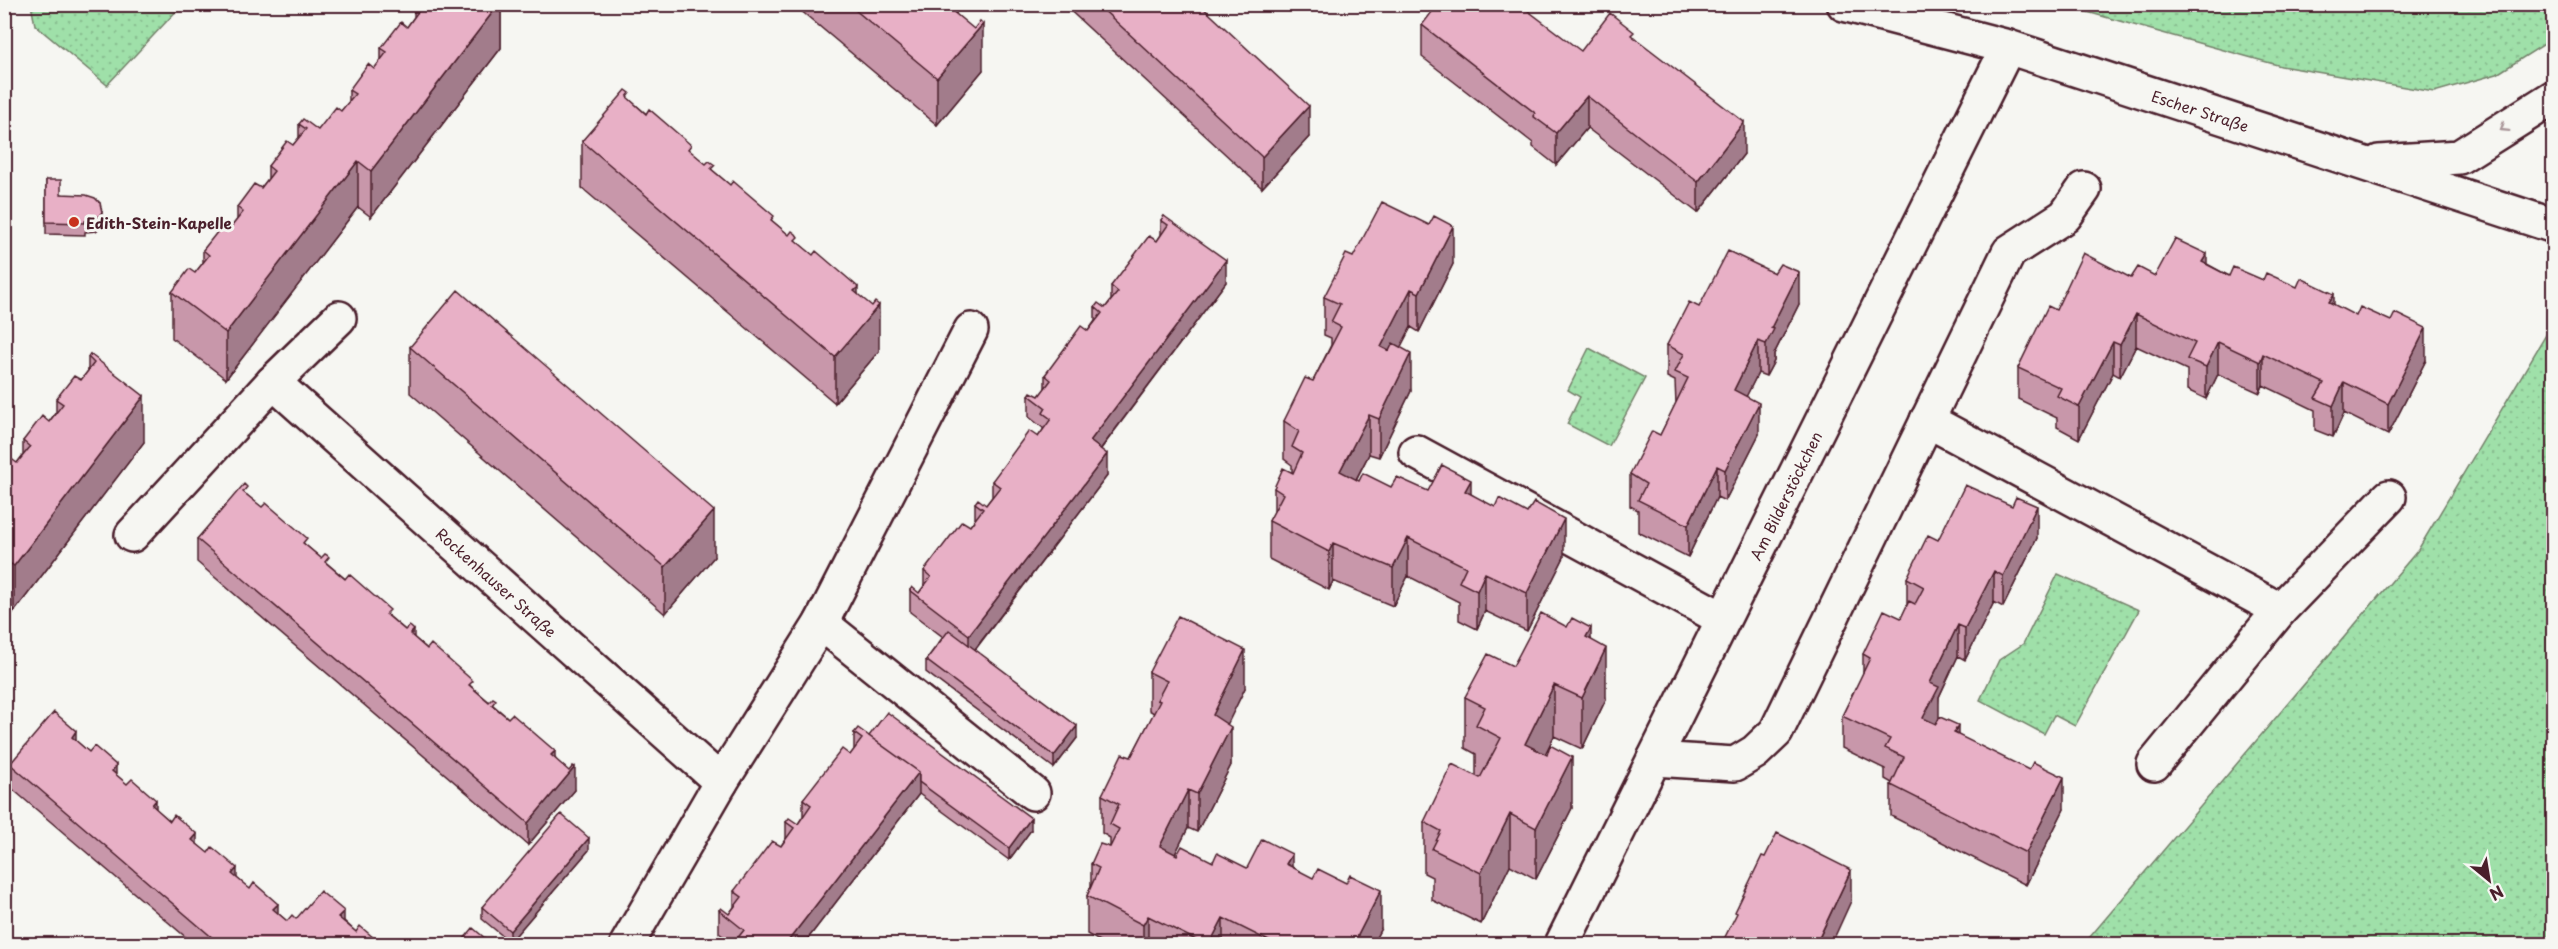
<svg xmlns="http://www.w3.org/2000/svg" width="2558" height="949" viewBox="0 0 2558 949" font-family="'Playpen Sans',sans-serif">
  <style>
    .park { fill: url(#park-dots); stroke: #74806a; stroke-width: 1.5 }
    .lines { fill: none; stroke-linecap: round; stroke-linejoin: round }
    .minor-casing { stroke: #4a1f2b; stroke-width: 38 }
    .minor { stroke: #f6f6f2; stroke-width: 33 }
    .wall { fill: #c897aa; stroke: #4a1f2b; stroke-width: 1.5 }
    .shaded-wall { fill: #a27b8b; stroke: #4a1f2b; stroke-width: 1.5 }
    .building { fill: #e8b0c6; stroke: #4a1f2b; stroke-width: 1.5 }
    .oneway { stroke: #a99598 }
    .poi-dot { fill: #c8321e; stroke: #f6f6f2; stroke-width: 2 }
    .labels { text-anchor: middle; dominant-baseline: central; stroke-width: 6; stroke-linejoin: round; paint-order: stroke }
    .street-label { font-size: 15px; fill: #4a1f2b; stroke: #f6f6f2 }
    .poi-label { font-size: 15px; font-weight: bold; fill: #4a1f2b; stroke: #f6f6f2; text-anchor: start }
  </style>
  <defs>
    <pattern id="park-dots" width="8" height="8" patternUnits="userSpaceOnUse" patternTransform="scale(1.5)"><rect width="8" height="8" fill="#9fe0a9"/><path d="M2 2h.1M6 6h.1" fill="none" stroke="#8ac092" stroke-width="1.8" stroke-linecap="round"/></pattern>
  </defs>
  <rect width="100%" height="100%" fill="#f6f6f2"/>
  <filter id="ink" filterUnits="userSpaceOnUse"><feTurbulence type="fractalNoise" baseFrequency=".0167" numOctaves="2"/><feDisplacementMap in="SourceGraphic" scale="12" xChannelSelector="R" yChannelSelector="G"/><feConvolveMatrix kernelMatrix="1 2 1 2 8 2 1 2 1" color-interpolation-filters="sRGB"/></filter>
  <g filter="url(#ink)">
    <!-- park -->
    <path class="park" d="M31,5V4L182,5L107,85L35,25Z
      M2062,5H2553V33L2543,45L2497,74L2434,92L2281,66Z
      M2553,323V944H2084L2418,550Z
      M1589,348L1645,378L1609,446L1567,424L1580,397L1568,390Z
      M2058,574L2139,610L2075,726L2054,715L2044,734L1980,700L1999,660L2023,644Z"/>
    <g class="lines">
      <!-- minor casing -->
      <g class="minor-casing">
        <g id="minor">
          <path id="s1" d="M1844,4L2008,47L2554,226"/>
          <path d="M2379,162L2459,157L2554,97"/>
          <path id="s2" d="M339,318L273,382L721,782"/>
          <path d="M1927,420L2280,610L2154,764"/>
          <path d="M1416,452L1723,619"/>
          <path d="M132,535L273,382"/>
          <path d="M2280,610L2389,497"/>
          <path d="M821,623L1033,793"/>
          <path d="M1654,759L1735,764L1755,752L1776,732L2009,252L2065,216L2084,189"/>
          <path d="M627,944L721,782L821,623L971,330"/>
          <path id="s3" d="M1562,944L2008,47"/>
        </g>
      </g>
      <!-- minor -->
      <use href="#minor" class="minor"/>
    </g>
    <!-- wall -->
    <path class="wall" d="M501,4V48L371,217L358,207L226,379L172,338V292L195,273L203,263V250L228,231L237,220V207L261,188L268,179V166L293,145L299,138V124L318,130L341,111L349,102V90L374,69L381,60V48L407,27L414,17V5Z
      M793,4H956V14L983,70L937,125Z
      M1063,4H1199L1309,137L1262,188Z
      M1422,25L1581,51L1634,37L1744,154L1698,213L1587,128L1556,165L1533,147V143L1422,57Z
      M630,100L858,294L879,351L835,403L582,188V141Z
      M46,180L61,194L100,203L102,224L97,231L85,232V235L46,234Z
      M1164,216L1226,282L1101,449L1107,476L975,650L1077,738L1054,768L926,672V660L943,637L910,612V590L919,593L924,586V571L970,526L975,519V503L986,505L992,497V481L1038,437L1043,430V428L1029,417V395L1039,396L1045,389V375L1088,331L1095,321V307L1105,308L1111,300V286L1157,241L1161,235V220Z
      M1353,257L1453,264L1419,332L1411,327L1400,347L1411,391L1379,457L1369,454L1356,480L1359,481L1391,487L1428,491L1471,494L1564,557L1527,631L1485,611L1477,629L1459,620V602L1408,576L1393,606L1333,581L1329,590L1269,559V521L1274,512V488L1292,472V465L1284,459V421L1313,381L1331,345V338L1324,335V297Z
      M2207,264L2229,276L2263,280L2334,305L2426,360L2388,435L2344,413L2333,437L2315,430V410L2263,385L2260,393L2218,374L2206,399L2187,390V370L2136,346L2120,377L2113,373L2079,439L2057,427V418L2018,399V368L2056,310L2131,278L2155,276Z
      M1799,304L1774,354V361L1766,376L1758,373L1746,396L1759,434L1725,501L1717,497L1688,557L1638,532V510L1630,506V474L1660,435L1676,404L1675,381L1667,377V345L1699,307Z
      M410,347L714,557L665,614L410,393Z
      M90,354L144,442L14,612L4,605V466L17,463L23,455V441L49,422L56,412V399L81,380L88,371V357Z
      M247,495L555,758L575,790L528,845L197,562V539Z
      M2012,506L2037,538L2003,607L1994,602L1965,660L1958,656L1939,697L1936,724L1958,735L2064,809L2026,885L1891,816V785L1892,783L1885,779V769L1842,748V716L1863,674V654L1901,618L1907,607V578L1938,540Z
      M1591,639L1606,699L1582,749L1554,736L1545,754L1572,808L1536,879L1510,865L1481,924L1432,900V877L1424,873V822L1476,775V754L1465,748V697L1513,666Z
      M1149,672L1245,688L1227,724L1231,765L1197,832L1188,828L1175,854L1247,868L1292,867L1381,928L1372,945H1106L1087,934V896L1091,886V864L1110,846V838L1102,833V795L1131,757L1154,713L1149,710Z
      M854,733L869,736L1031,830L1009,860L919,794L803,945H732L733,944L719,933V910L729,914L734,907V891L781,846L786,838V822L798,824L803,816V799L850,755L854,750Z
      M76,741L287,921L296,919L344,921L356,932L382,945H195L10,787V764Z
      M589,850L510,942L482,919V907Z"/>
    <!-- shaded-wall -->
    <path class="shaded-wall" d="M499,4H501V48L371,217V171Z
      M953,4H956V47L950,9Z
      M983,24V70L937,125V78Z
      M1587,96V128L1556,165V133Z
      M1309,106V137L1262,188V157Z
      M1744,122V154L1698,213V182Z
      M358,161V207L226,379V333Z
      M102,212V224L97,231V219Z
      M1453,226V264L1419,332V293Z
      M2207,254V285L2202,262Z
      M1226,260V282L1090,463V441Z
      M1799,272V304L1774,354V361L1766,376V344L1771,328Z
      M858,287V329L879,305V351L835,403V357L854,291Z
      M1411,289V327L1381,385V347Z
      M2334,294V325L2329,302Z
      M2136,314V346L2120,377V345Z
      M2426,328V360L2388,435V404Z
      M1758,341V373L1734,421V390Z
      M2113,342V373L2079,439V407Z
      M2218,342V374L2206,399V367Z
      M1411,353V391L1379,457V419Z
      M2263,354V385L2260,393V362Z
      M2344,382V413L2333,437V406Z
      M144,396V442L14,612V566Z
      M1759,403V434L1725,501V470Z
      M1369,415V454L1340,510V471Z
      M1107,454V476L969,657V635Z
      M1717,466V497L1688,557V525Z
      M1471,480V519L1465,491Z
      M2037,506V538L2003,607V576Z
      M714,511V557L665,614V567Z
      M1564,519V557L1527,631V593Z
      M1408,538V576L1393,606V568Z
      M1333,543V581L1329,590V552Z
      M1994,571V602L1965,660V628Z
      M1485,573V611L1477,629V591Z
      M1958,625V656L1939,697V718L1923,749V718L1930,683Z
      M1591,628V679L1586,637Z
      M414,630V653L410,634Z
      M1606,648V699L1582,749V698Z
      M1245,650V688L1213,754V715Z
      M1554,685V736L1525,795V744Z
      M1958,725V757L1954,733Z
      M1077,726V738L1054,768V756Z
      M1231,727V765L1197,832V794Z
      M76,731V754L72,737Z
      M555,751V773L551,755Z
      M1572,757V808L1536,879V828Z
      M116,765V788L112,771Z
      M575,767V790L528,845V823Z
      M919,772V794L803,945H785Z
      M2064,777V809L2026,885V853Z
      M1188,790V828L1160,884V846Z
      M156,800V822L152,805Z
      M1510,814V865L1481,924V873Z
      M1031,818V830L1009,860V848Z
      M197,834V856L192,840Z
      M589,838V850L510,942V931Z
      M1292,854V892L1286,864Z
      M237,868V891L232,874Z
      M1851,870V901L1831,945H1816Z
      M1381,890V928L1372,945H1353Z
      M278,904V926L273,909Z
      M344,911V933L338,917Z
      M1148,916V945H1143V925Z
      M1223,918V945H1209Z"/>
    <!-- building -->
    <path class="building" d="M414,4H499L371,171L358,161L226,333L172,292L189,269L195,273L209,255L203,250L222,226L228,231L243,212L237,207L254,184L261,188L274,171L268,166L287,141L293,145L306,129L299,124L303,119L318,130L336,107L341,111L355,94L349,90L368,64L374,69L387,52L381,48L401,22L407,27L420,9Z
      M848,4H953L950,9L974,29L980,21L983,24L937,78Z
      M1097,4H1199L1309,106L1262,157Z
      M1438,4H1519L1581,51L1610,13L1634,32L1631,35L1744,122L1698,182L1587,96L1556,133L1533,116L1535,113L1422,25Z
      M626,90L630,93L627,97L646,114L649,109L691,145L688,149L706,164L709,161L715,165L711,169L730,185L733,181L774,216L771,220L789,235L792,231L796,234L798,237L795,240L813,255L816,251L858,287L854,291L872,306L875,302L879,305L835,357L582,141Z
      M46,180H61V194L86,195L95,198L100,203L102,212L97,219L85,221V223L46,222Z
      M1382,202L1429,225L1434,216L1453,226L1419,293L1411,289L1381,347L1389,351L1393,343L1411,353L1379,419L1369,415L1340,471L1359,481L1363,473L1391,487L1397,477L1428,491L1442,465L1471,480L1465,491L1495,507L1499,498L1527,513L1534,502L1564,519L1527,593L1485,573L1477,591L1459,582L1466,567L1408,538L1393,568L1333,543L1329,552L1269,521L1283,494L1274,488L1283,468L1293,473L1302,453L1292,447L1299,431L1284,421L1305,378L1313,381L1341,327L1331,322L1340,304L1324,297L1346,254L1353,257Z
      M1164,216L1226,260L1090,441L1107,454L969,635L910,590L912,587L919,593L931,577L924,571L962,521L970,526L983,509L975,503L978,499L986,505L1000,487L992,481L1029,431L1038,437L1051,419L1043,413L1046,408L1029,395L1031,392L1039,396L1051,380L1045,375L1081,326L1088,331L1102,313L1095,307L1098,303L1105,308L1118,292L1111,286L1149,236L1157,241L1168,225L1161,220Z
      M2175,239L2207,254L2202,262L2229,276L2233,267L2263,280L2266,273L2297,287L2301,278L2334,294L2329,302L2356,316L2360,307L2391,321L2395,313L2426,328L2388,404L2344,382L2333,406L2315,398L2324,383L2263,354L2260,362L2218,342L2206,367L2187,359L2195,343L2136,314L2120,345L2113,342L2079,407L2057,396L2061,388L2018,368L2048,306L2056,310L2083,253L2131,278L2138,267L2155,276Z
      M1728,251L1774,273L1780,264L1799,272L1771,328L1774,329L1766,344L1758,341L1734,390L1759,403L1725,470L1717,466L1688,525L1638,500L1646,484L1630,474L1652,431L1660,435L1688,378L1675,372L1684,354L1667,345L1689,302L1699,307Z
      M458,290L714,511L665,567L410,347Z
      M90,354L144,396L14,566L4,559V466L10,458L17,463L30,447L23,441L42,416L49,422L63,404L56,399L74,376L81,380L94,363L88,357Z
      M244,484L247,487L243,492L262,507L266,503L307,538L303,543L321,558L325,554L327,555L329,557L325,562L345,579L349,574L390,610L386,614L405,630L409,626L411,627L414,630L410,634L427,649L431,644L473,681L469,685L489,702L493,698L496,700L492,705L508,718L512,714L555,751L551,755L569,771L573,766L575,767L528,823L197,539Z
      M1965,485L2012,506L2016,497L2037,506L2003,576L1994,571L1965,628L1958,625L1930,683L1939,687L1923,718L1936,724L1940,717L1958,725L1954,733L2029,770L2033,762L2064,777L2026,853L1891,785L1904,757L1885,748L1890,739L1842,716L1870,658L1863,654L1884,610L1901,618L1909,601L1915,604L1924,587L1907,578L1928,535L1938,540Z
      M1541,613L1567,627L1572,618L1591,628L1586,637L1606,648L1582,698L1554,685L1525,744L1547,755L1550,745L1572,757L1536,828L1510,814L1481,873L1432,849L1441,831L1424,822L1452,764L1480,778L1501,738L1476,725L1485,707L1465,697L1488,654L1513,666Z
      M1178,616L1245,650L1213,715L1231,727L1197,794L1188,790L1160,846L1177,855L1182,846L1213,862L1217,853L1247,868L1262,839L1292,854L1286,864L1313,878L1318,869L1346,883L1350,875L1381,890L1353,945H1277L1223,918L1209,945H1206L1148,916L1143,925L1087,896L1099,868L1091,864L1100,844L1110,847L1119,829L1110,824L1119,804L1102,795L1122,754L1131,757L1160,701L1157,700L1167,681L1149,672Z
      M949,630L1077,726L1054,756L926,660Z
      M54,712L76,731L72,737L89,752L94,746L116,765L112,771L127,784L132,779L156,800L152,805L170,821L174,815L197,834L192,840L208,853L212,847L237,868L232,874L250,889L254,883L278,904L273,909L287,921L292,915L296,919L320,891L344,911L338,917L356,932L360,926L382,945H221L10,764Z
      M887,712L1031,818L1009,848L919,782V772L869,736Z
      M858,728L919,772L785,945H732L744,930L719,910L721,908L729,914L742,897L734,891L772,841L781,846L794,828L786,822L789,818L798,824L811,805L803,799L842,749L850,755L862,739L854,733Z
      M561,814L589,838L510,931L482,907Z
      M1777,833L1851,870L1818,940L1816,945H1721L1737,913L1735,912L1762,856L1765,857Z
      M473,928L493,945H459Z"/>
    <!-- one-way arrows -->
    <defs><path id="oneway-chevron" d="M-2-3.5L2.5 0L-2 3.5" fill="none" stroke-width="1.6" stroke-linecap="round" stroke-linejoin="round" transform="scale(1.5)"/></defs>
    <use class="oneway" href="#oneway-chevron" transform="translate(2504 128) rotate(148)"/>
  </g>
  <!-- markers -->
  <circle class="poi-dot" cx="74" cy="222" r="6"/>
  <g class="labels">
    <!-- street labels -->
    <g class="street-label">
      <text stroke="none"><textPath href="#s1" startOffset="372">Escher Straße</textPath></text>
      <text stroke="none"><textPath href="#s3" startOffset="501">Am Bilderstöckchen</textPath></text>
      <text stroke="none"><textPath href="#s2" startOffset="392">Rockenhauser Straße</textPath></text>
    </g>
    <!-- poi labels -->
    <g class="poi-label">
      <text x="86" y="222">Edith-Stein-Kapelle</text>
    </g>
  </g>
  <!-- margin -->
  <rect width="2558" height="949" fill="none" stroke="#f6f6f2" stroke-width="24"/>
  <rect x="12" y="12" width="2534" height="925" fill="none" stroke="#4a1f2b" stroke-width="2" filter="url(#ink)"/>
  <!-- north arrow -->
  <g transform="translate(2489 880) rotate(150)" stroke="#f6f6f2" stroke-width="4.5" paint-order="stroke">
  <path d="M0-4.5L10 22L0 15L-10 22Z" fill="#4a1f2b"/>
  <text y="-9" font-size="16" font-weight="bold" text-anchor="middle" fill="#4a1f2b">N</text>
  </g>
</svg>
